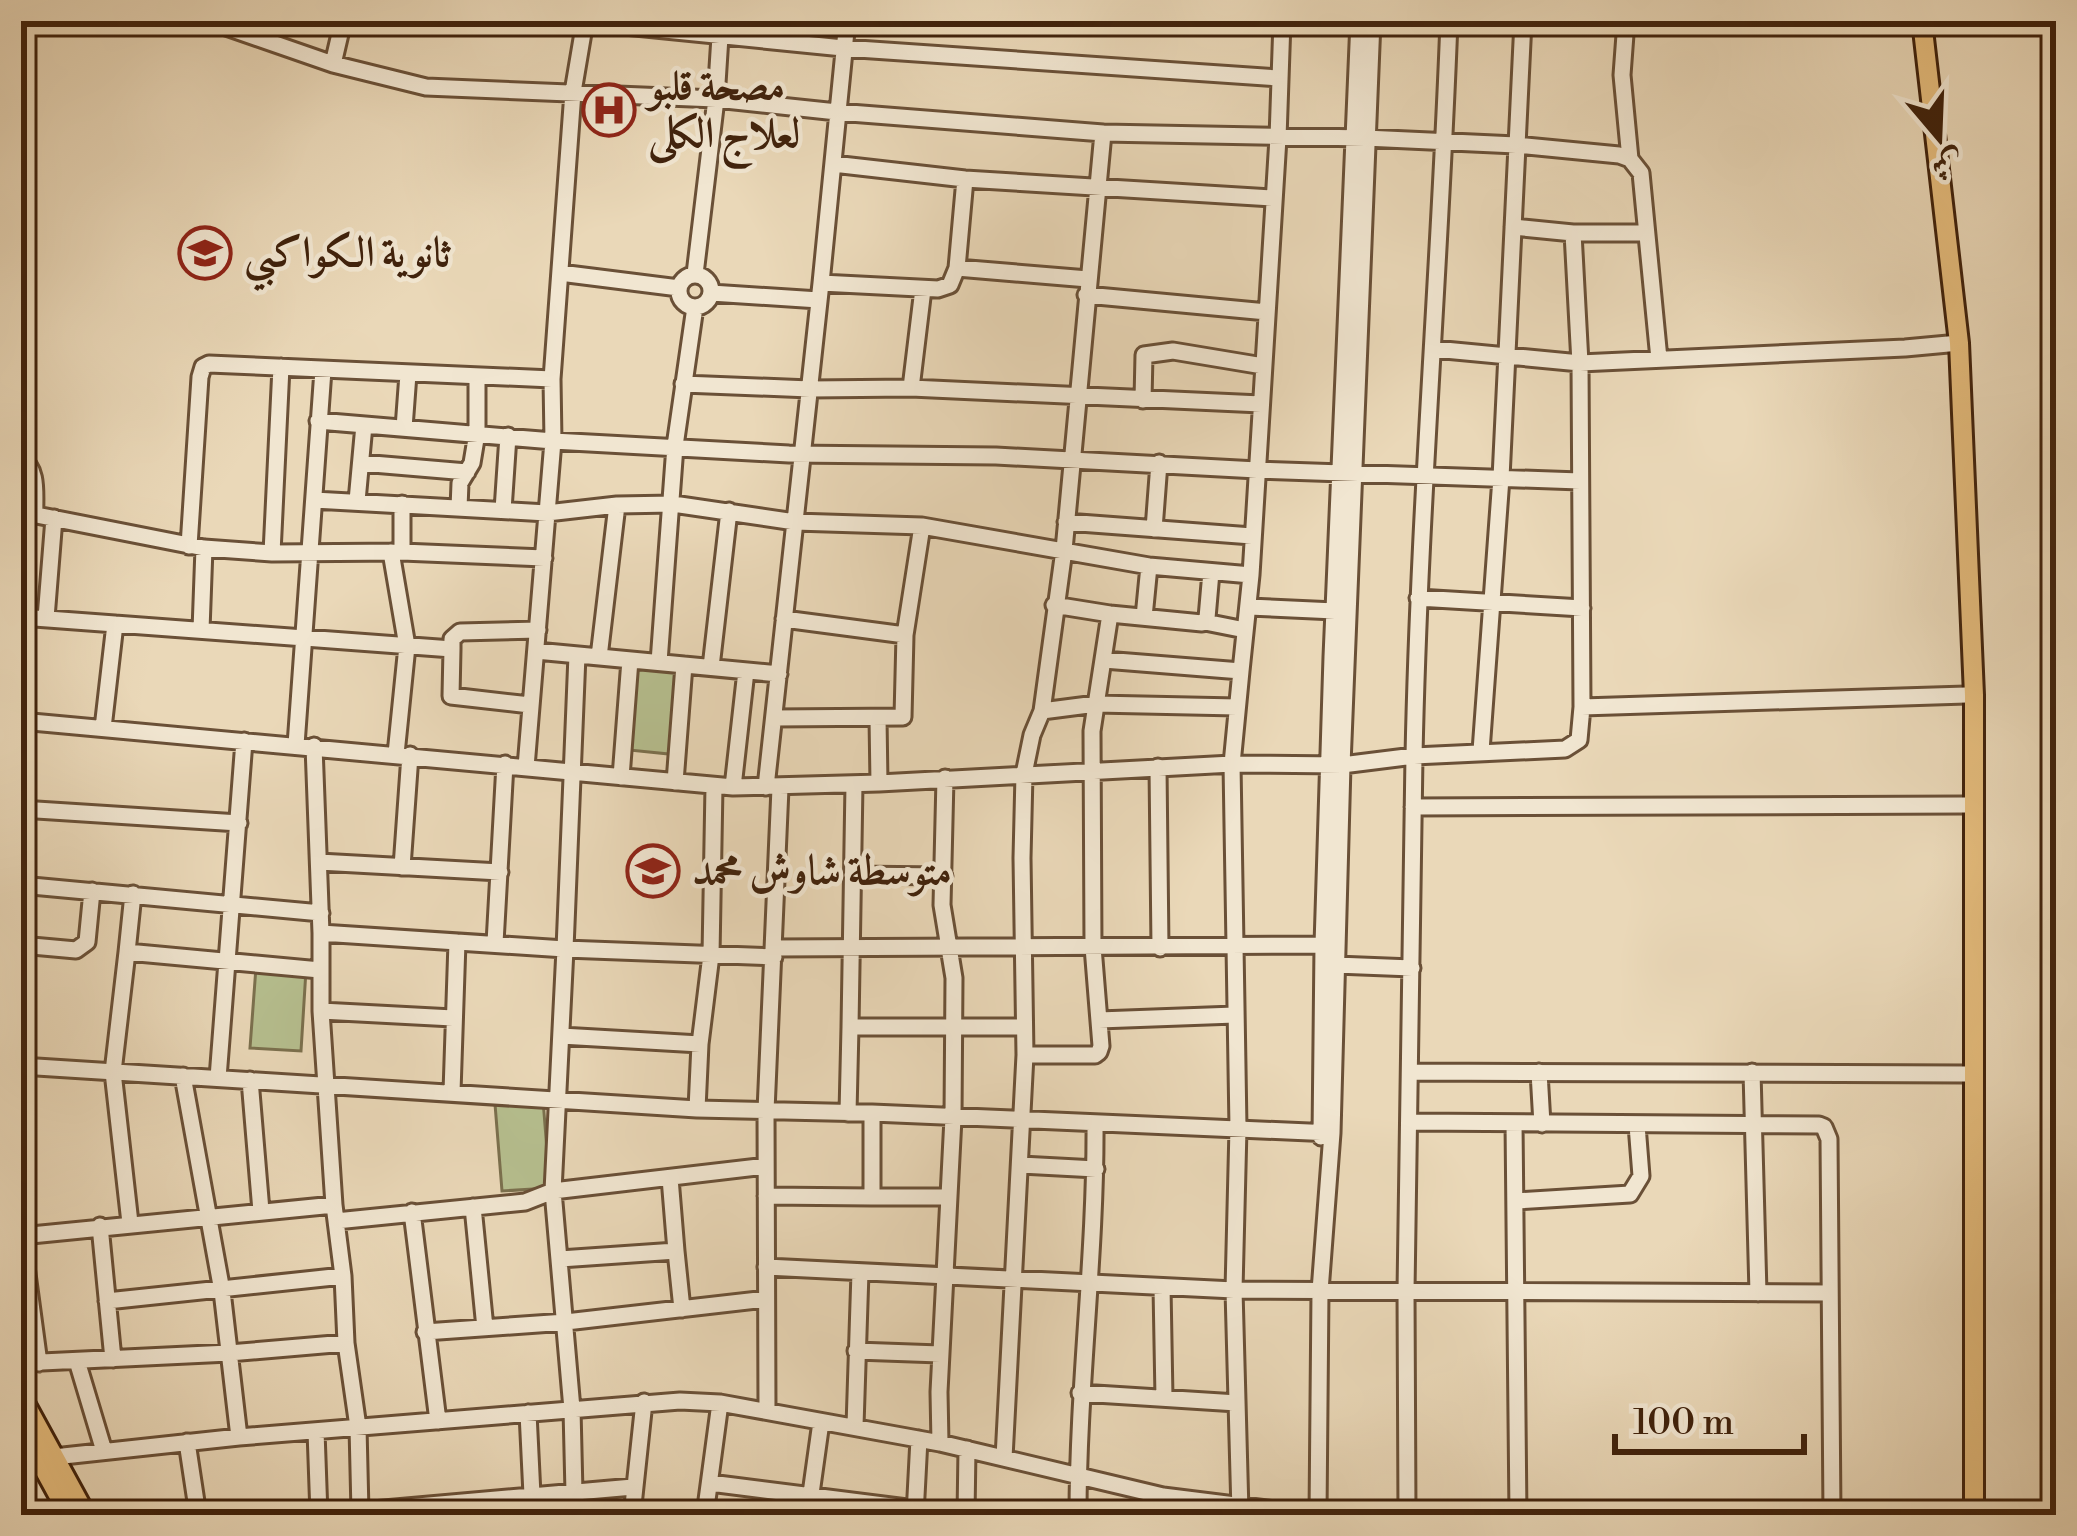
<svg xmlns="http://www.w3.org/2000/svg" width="2077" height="1536" viewBox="0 0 2077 1536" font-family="'Libre Bodoni',Amiri,serif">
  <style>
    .pitch { fill: #b6bf8f; stroke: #7b704e; stroke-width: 3 }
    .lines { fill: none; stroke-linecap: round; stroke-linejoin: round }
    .minor-casing { stroke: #6a5037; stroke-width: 21 }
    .major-casing { stroke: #40220c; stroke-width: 24 }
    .minor { stroke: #f1e6d1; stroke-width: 15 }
    .major { stroke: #e5bc7c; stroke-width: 18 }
    .labels { text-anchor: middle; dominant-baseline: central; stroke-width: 9; stroke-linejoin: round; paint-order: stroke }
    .poi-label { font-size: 42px; font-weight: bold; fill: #40220c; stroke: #f1e6d1; text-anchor: start }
  </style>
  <rect width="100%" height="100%" fill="#ead8b8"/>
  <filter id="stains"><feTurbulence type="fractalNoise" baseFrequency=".00167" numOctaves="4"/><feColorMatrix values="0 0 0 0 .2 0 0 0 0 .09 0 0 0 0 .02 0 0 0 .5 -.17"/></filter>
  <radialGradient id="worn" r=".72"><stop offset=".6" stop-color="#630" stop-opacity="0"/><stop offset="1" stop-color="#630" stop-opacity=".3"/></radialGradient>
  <!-- pitch -->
  <path class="pitch" d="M636,665L677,668L669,754L629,750Z
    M256,967L306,970L301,1051L250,1048Z
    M543,1100L550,1188L502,1191L495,1104Z"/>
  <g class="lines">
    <!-- minor casing -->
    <g class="minor-casing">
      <path id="minor" d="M209,21L333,64L426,87L716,99L837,112L1103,133L1365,138L1516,145L1619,155L1630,159L1641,173L1659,359
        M1449,21C1440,266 1419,511 1414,756L1565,749L1579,740L1582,707L1580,363L1573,233
        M1626,21L1622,75L1630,159
        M585,22L843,48L1278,78
        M333,64L343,21
        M833,164L965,179L1273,198
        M965,179L957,268L1088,279
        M1513,227L1573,233H1645
        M560,273L679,288
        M695,274L716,99L721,21
        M679 291a16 16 0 1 1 32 0a16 16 0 1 1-32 0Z
        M821,283L938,289L950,285L957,268
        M711,293L819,300
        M1086,295L1267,312
        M1434,349L1580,363L1905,348L1959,343
        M683,384L810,389L911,388L1261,404
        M911,388L923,289
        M1143,400L1144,355L1173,351L1263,366
        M318,421L553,441L789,454L996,456L1257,470L1580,481
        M404,428L408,374
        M21,459C39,469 34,496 35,514
        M361,463L467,472
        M314,500L547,513L617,505L673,504L795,522L922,526L1149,566L1251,575
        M357,501L364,425
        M459,508L460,483L472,463L477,433V377
        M503,510L508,436
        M21,512L204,548L272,553L402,552L544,558
        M1066,522L1252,536
        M1154,529L1159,463
        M189,546L200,377L203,367L209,364L552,379
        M391,552L407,646L396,754
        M402,552V504
        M272,553L281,367
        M1418,598L1582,608
        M1054,605L1110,614L1202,623L1207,618L1211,572
        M1249,607L1335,611
        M21,617L452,649V639L460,632L538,630
        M1144,617L1149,566
        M46,618L54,518
        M784,619L905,635
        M1205,622L1245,630
        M201,630L204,548
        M452,649L451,696L530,705
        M536,651L779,674
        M599,657L617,505
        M1104,660L1241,671L1232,764L1238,1128L1234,1290L1240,1512
        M659,662L675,446L695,307
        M711,667L729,511
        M1241,671L1251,575L1278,138L1282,21
        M1582,707L1966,695
        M1042,711L1096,704L1237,707
        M774,718L903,717L905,635L922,526
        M878,718L879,783
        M21,721L733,787L879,783L1232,764L1342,765L1414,756L1406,1291L1407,1515
        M103,728L115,624
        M296,745L323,370
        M314,746L321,933V1011L334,1205L343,1276L346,1343L358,1427L360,1512
        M1481,751L1501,478L1523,21
        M526,767L553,441L552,379L573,92L585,21
        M1158,767L1160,948
        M621,777L630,660
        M675,782L684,665
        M733,787L746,671
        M766,787L821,283L847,21
        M1413,807L1966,805
        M21,809L239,823
        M319,862L500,872
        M402,867L410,755
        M852,875L944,876
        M21,885L321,913
        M133,894L127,952L320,970
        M321,933L565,949L577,655
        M495,943L505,764
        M21,945L76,950L87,942L92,891
        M775,948L1323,945
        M127,952L113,1072L130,1223
        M1336,965L1412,968
        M321,1011L453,1018
        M1099,1020L1235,1015
        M850,1027L854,784
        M561,1036L700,1044
        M1025,1055H1095L1099,1052L1101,1046L1093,947L1092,731L1110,614
        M21,1066L697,1109L872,1113L1332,1133
        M1410,1072L1965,1074
        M1539,1072L1542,1124
        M1752,1072L1758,1293
        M183,1076L222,1291L239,1437
        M218,1078L244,741
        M250,1080L261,1211
        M452,1092L457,942
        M697,1109L700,1044L711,955L714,786
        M848,1113L850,1027H1024
        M872,1113V1197H949
        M1409,1122L1819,1125L1824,1127L1829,1139L1832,1515
        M1514,1123L1518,1515
        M1321,1137L1323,945L1332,657L1359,21
        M1021,1165L1096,1169
        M766,1196L872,1197
        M1516,1201L1630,1194L1641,1176L1637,1125
        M473,1207L485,1328
        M412,1212L438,1421
        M336,1221L525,1202L553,1191L766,1166
        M100,1226L113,1359
        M21,1229L39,1363
        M21,1236L334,1205
        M676,1251L682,1309
        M560,1259L676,1251L670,1178
        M766,1267L1234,1290L1830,1293
        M1162,1287L1164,1398
        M107,1301L343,1276
        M425,1332L566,1322L766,1299
        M856,1351L940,1354
        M77,1361L104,1451
        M21,1363L229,1353L346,1343
        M1080,1393L1237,1403
        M767,1410L766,1111L780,788
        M528,1413L532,1495
        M855,1426L860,1272
        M316,1431L319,1515
        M187,1442L198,1515
        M940,1443L939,1392L953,1118L954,978L942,905L945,778
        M1004,1458L1025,1055L1022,858L1024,774L1032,735L1042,711L1064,550L1103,133
        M49,1460L54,1457L239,1437L680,1401L720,1403L940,1443L1163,1496L1315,1515
        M710,1483L915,1509
        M574,1493L572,1409L553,1191L565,949L774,957
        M316,1515L633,1487
        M632,1515L644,1402
        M705,1515L720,1403
        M808,1515L821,1422
        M915,1515L919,1439
        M966,1515L967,1449
        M1078,1515C1078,1384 1096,1254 1095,1123
        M1318,1515L1320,1291L1332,1133L1342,765L1372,21"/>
    </g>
    <!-- major casing -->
    <g class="major-casing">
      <path id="major" d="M1922,21L1959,343L1974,695V1515
        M21,1396L86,1515
        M21,1427L69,1515"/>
    </g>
    <!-- minor -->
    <use href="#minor" class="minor"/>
    <!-- major -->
    <use href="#major" class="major"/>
  </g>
  <!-- icons -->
  <defs>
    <g id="hospital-ring" transform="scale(2.7)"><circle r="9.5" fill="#f1e6d1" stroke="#8f2418" stroke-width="1.5"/><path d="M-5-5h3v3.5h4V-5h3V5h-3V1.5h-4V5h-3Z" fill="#8f2418"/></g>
    <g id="school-ring" transform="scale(2.7)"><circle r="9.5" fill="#f1e6d1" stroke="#8f2418" stroke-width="1.5"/><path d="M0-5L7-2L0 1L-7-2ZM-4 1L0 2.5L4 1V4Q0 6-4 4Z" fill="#8f2418"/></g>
  </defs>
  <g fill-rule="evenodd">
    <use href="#hospital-ring" x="609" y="110"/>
    <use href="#school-ring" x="205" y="253"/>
    <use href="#school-ring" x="653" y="871"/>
  </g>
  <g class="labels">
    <!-- poi labels -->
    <g class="poi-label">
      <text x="648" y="86">مصحة قلبو<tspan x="648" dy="48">لعلاج الكلى</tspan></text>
      <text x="244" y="253">ثانوية الكواكبي</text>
      <text x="692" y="871">متوسطة شاوش محمد</text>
    </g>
  </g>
  <!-- margin -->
  <rect width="2077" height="1536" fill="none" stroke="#ead8b8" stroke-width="72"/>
  <rect x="24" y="24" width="2029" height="1488" fill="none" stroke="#40220c" stroke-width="6"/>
  <rect x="36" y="36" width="2005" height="1464" fill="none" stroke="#40220c" stroke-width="3"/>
  <!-- north arrow -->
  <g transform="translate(1939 138) rotate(161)" stroke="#f1e6d1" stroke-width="9" paint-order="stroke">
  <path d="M0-9L21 45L0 30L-21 45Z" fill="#40220c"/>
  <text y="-18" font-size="33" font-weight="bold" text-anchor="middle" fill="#40220c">ش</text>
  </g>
  <!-- scale -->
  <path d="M1615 1434v18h189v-18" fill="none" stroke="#40220c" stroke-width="6"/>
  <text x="1633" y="1434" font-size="36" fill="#40220c" stroke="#f1e6d1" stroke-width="9" paint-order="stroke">100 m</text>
  <rect width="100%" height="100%" filter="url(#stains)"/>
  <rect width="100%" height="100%" fill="url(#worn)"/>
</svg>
